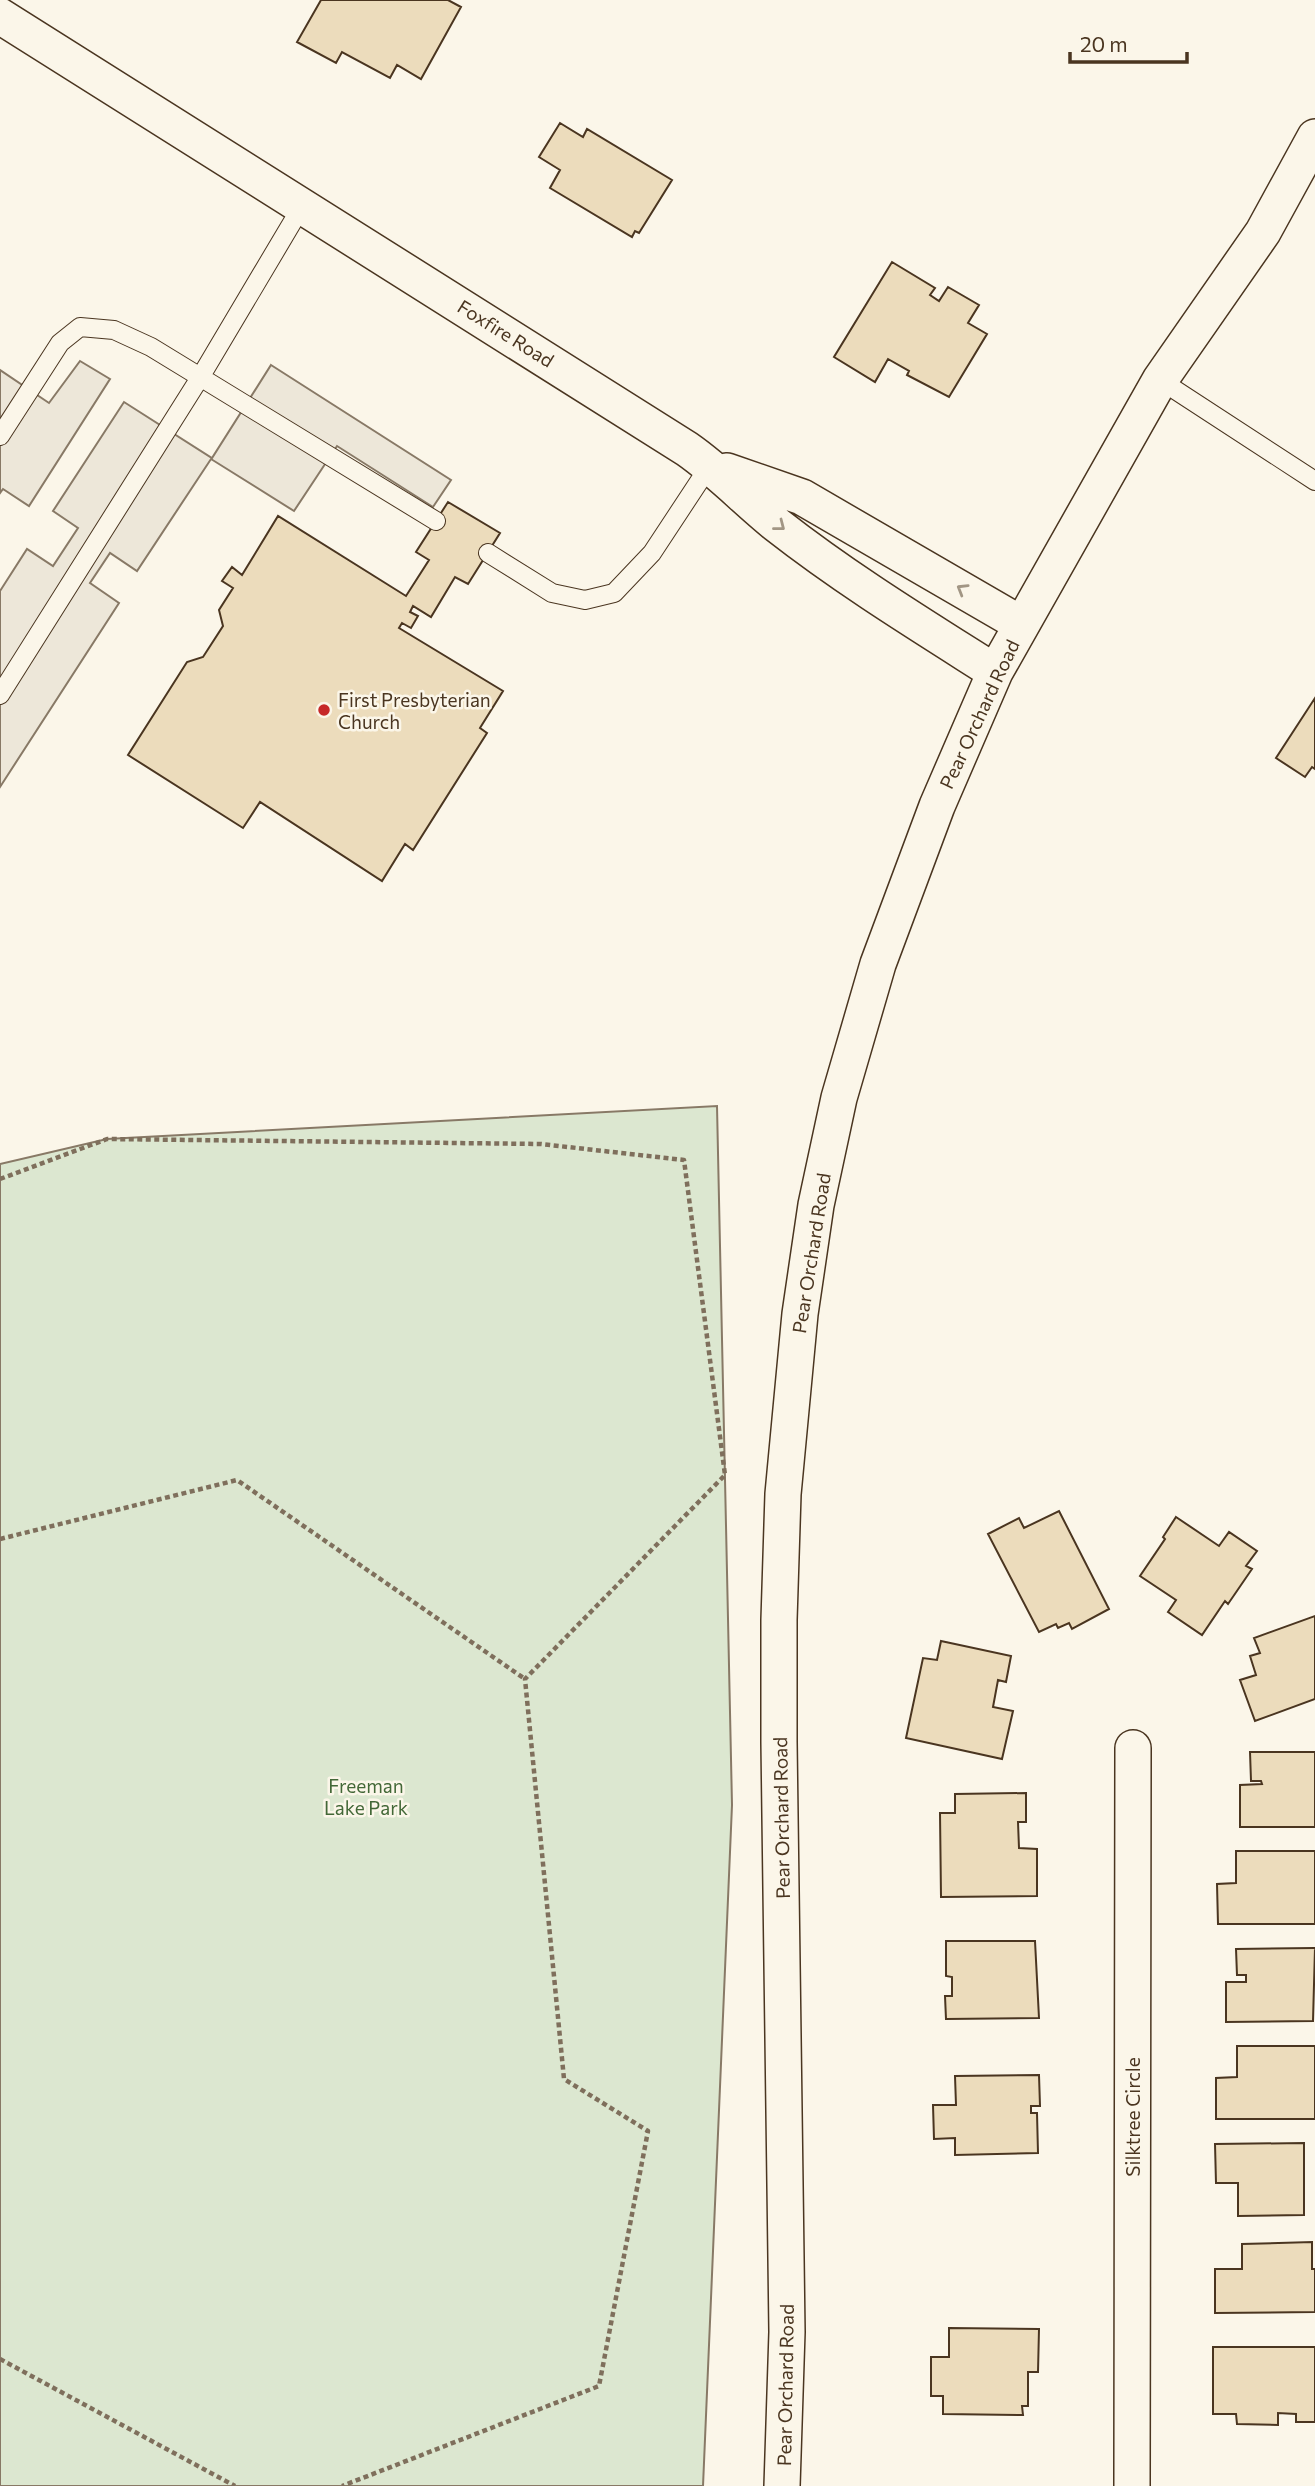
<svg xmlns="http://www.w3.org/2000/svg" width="1315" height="2486" viewBox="0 0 1315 2486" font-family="Commissioner,sans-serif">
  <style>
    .green { fill: #dce7d0; stroke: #887966; stroke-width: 2 }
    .parking { fill: #ede7d9; stroke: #887966; stroke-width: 2 }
    .building { fill: #ecdcbc; stroke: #4a3520; stroke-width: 2 }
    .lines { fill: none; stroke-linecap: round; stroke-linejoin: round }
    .service-casing { stroke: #4a3520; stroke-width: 20 }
    .minor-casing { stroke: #4a3520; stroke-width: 38 }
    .path { stroke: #7f6f5c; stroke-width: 4.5; stroke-dasharray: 5 3.5; stroke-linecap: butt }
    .service { stroke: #fbf6e9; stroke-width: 18 }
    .minor { stroke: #fbf6e9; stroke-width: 35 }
    .oneway { stroke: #a29684 }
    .poi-dot { fill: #c62828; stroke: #fbf6e9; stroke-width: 2.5 }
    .labels { text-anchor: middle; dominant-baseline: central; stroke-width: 5; stroke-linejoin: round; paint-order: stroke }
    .street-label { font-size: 19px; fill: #4a3520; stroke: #fbf6e9 }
    .poi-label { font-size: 19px; fill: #4a3520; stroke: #fbf6e9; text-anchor: start }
    .park-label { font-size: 19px; fill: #436837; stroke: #fbf6e9 }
  </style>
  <rect width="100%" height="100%" fill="#fbf6e9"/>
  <!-- green -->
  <path class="green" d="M717,1106L732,1805L703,2486H0V1164L107,1139Z"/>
  <!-- parking -->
  <path class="parking" d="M80,361L110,379L29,506L3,489L0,493V370L49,403Z
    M271,365L451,480L433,507L337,446L294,511L211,459L137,571L110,553L90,583L119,603L0,787V591L27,549L53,566L78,528L53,511L124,402L212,458Z"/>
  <!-- building -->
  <path class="building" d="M321,0H448L461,7L421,79L397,65L390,78L342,52L336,63L297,42Z
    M560,123L583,137L587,129L672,180L639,233L635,231L632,237L550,188L560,170L539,157Z
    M892,262L935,288L930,295L939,301L948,287L979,305L968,323L987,334L949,397L907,375L909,371L888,359L875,382L834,357Z
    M448,502L500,533L468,584L455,577L431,617L413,606L410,612L418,616L411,628L402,623L399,628L503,691L480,728L487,733L413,850L405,844L382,881L260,802L243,828L128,755L187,662L203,657L223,626L219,610L233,588L222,581L232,567L242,575L278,516L406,596L429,560L416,552Z
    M1315,698V769L1312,767L1305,777L1276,758Z
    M1059,1511L1109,1609L1072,1629L1069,1623L1058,1628L1056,1624L1039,1632L988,1534L1019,1518L1024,1528Z
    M1176,1517L1219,1546L1229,1532L1257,1551L1246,1566L1252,1569L1228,1604L1225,1601L1202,1635L1168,1612L1176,1600L1140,1576L1165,1539L1163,1537Z
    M1315,1616V1699L1255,1721L1240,1680L1256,1675L1250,1656L1260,1653L1254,1638Z
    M941,1641L1011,1656L1006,1682L998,1680L993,1707L1013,1711L1002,1759L906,1738L923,1658L937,1660Z
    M1250,1752H1315V1827H1240V1785L1262,1784L1261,1781H1251Z
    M1026,1793V1822H1018L1019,1848L1037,1849V1896L941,1897L940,1813H955V1794Z
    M1236,1851H1315V1924H1218L1217,1884L1236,1883Z
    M946,1941H1035L1039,2018L946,2019L945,1996H952V1977L946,1976Z
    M1315,1948L1313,2021L1226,2022V1982H1246V1975H1237L1236,1949Z
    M1237,2046H1315V2119H1216V2078L1237,2077Z
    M1039,2075L1040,2106H1031V2113H1037L1038,2153L955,2155V2138L934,2139L933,2105H956L955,2076Z
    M1304,2143V2215L1238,2216V2183H1216L1215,2144Z
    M1312,2242V2269H1315V2312L1215,2313V2269H1242V2244Z
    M949,2328L1039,2329L1038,2372H1028V2406H1022L1023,2415L943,2414V2396H931V2357H949Z
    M1213,2347H1315V2422H1296V2414L1278,2413V2425L1237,2424L1236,2414H1213Z"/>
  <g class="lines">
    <!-- service casing -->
    <g class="service-casing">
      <path id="service" d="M1160,380L1315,481
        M0,436L60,343L80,327L114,330L151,347L436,521
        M488,553L552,593L585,600L614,593L652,553L710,465
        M0,695L201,376L302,206"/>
    </g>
    <!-- minor casing -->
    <g class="minor-casing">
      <path id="minor" d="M0,16L687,449C720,472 746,500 777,525C846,579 921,625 995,672
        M727,471L802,497L1021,624
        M782,2486L787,2332L779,1742V1620L783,1494L800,1314L816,1205L839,1098L878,964L937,806L995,672L1160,380L1263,232L1315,137
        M1132,2486L1133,1748"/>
    </g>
    <!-- path -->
    <path class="path" d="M0,1179L107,1139L541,1144L684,1160L725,1475L525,1679L564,2079L648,2131L599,2386L342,2486
      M0,1539L237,1480L525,1679
      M0,2359L235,2486"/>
    <!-- service -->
    <use href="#service" class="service"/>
    <!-- minor -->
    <use href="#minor" class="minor"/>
  </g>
  <!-- one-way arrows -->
  <defs><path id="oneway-chevron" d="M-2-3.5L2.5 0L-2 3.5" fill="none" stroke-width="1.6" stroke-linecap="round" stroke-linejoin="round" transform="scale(1.75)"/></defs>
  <g class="oneway">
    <use href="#oneway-chevron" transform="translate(780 526) rotate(38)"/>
    <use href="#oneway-chevron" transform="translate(962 589) rotate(-149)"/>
  </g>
  <!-- markers -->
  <circle class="poi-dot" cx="324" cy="710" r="7"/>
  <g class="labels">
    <!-- street labels -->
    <g class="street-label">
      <text transform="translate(506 333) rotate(32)">Foxfire Road</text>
      <text transform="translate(979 714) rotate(-65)">Pear Orchard Road</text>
      <text transform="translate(811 1253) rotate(-81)">Pear Orchard Road</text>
      <text transform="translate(781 1818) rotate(-91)">Pear Orchard Road</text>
      <text transform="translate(1132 2117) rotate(-90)">Silktree Circle</text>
      <text transform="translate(785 2385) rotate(-89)">Pear Orchard Road</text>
    </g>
    <!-- poi labels -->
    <g class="poi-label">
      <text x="338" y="699">First Presbyterian<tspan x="338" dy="22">Church</tspan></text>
    </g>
    <!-- park labels -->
    <g class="park-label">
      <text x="366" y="1785">Freeman<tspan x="366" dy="22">Lake Park</tspan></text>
    </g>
  </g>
  <!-- scale -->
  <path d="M1070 52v10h117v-10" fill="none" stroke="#4a3520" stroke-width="3.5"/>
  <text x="1080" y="52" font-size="21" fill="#4a3520" stroke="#fbf6e9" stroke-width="5" paint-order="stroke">20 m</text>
</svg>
